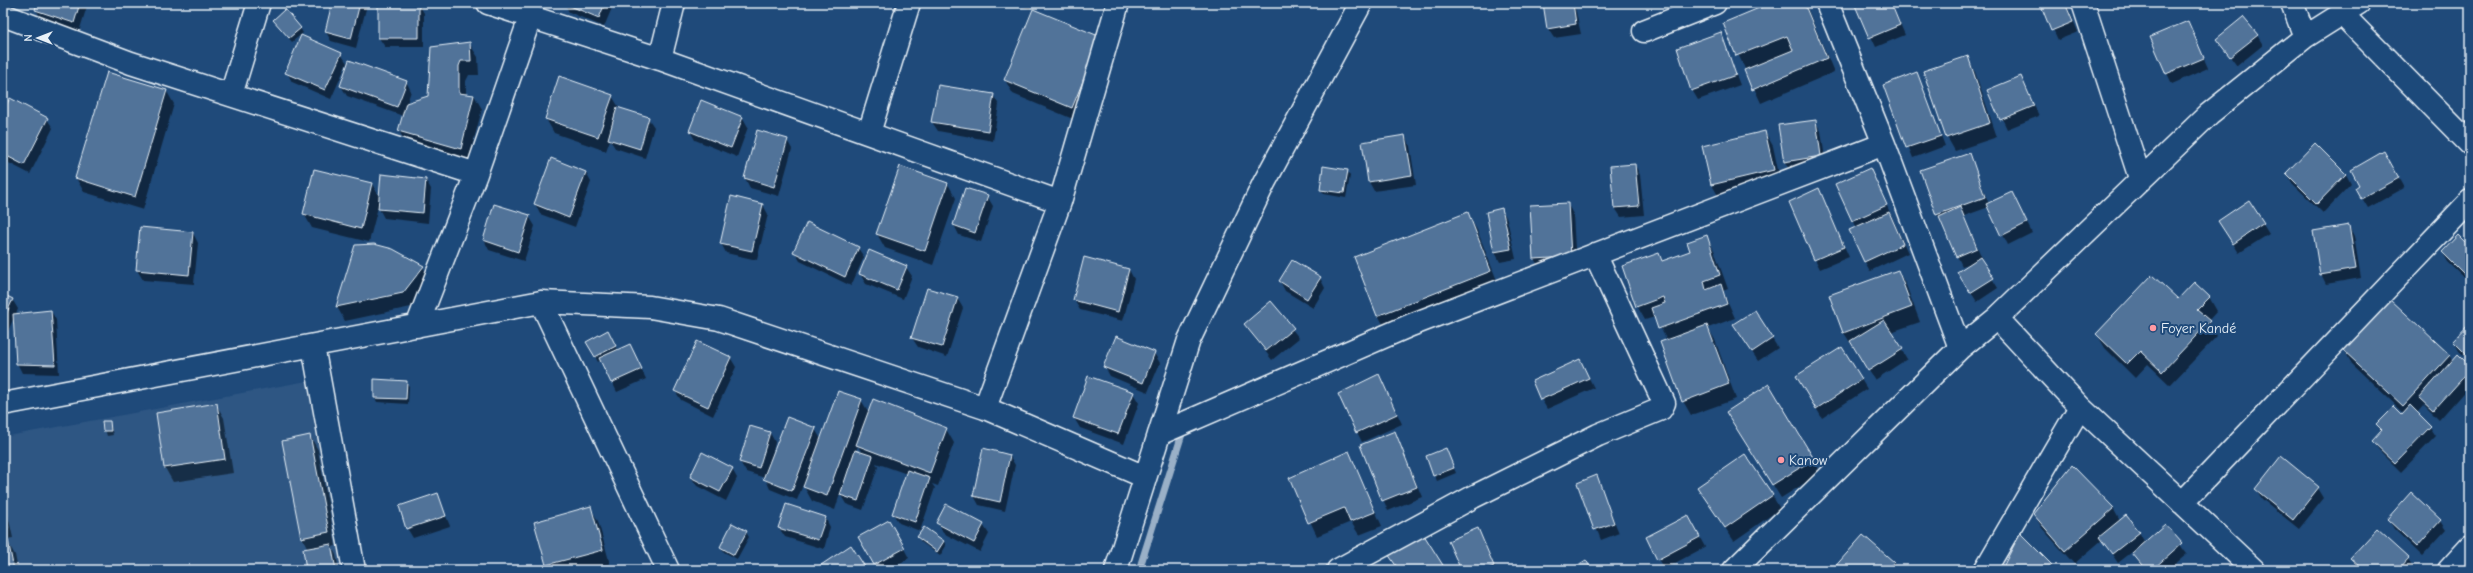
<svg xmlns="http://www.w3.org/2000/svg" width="2473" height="573" viewBox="0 0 2473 573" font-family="'Comic Neue',sans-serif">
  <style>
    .built { fill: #2e5683 }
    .shadow { fill: #0007; fill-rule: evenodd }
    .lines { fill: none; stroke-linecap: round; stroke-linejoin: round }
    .stream { stroke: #9ab0c7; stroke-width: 7 }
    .building { fill: #517399; stroke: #e8f1f8 }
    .minor-casing { stroke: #e8f1f8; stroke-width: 25 }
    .minor { stroke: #1f4a7a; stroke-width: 22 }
    .poi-dot { fill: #ff9aa2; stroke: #1f4a7a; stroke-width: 1.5 }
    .labels { text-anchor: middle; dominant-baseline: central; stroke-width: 4; stroke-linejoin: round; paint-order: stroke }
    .poi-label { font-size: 14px; fill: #e8f1f8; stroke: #1f4a7a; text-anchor: start }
  </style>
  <rect width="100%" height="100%" fill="#1f4a7a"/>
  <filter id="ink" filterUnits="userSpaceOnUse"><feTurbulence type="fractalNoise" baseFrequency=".025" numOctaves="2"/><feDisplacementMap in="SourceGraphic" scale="8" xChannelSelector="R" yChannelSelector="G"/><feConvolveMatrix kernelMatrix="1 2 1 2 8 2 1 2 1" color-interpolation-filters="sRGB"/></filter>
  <g filter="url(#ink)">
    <!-- built -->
    <path class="built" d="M307,381L341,570H3V437Z"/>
    <!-- shadow -->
    <path class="shadow" d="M38,3H88L79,32L42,19L36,10Z
      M333,3L367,5L356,48L331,41L326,32Z
      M418,3L424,13V47H385L379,38Z
      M564,3H614L604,27L569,12Z
      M1011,3H1032L1030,9Z
      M1544,3H1574L1581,34L1554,38L1548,29Z
      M1774,3H1805L1834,72L1761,103L1724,24Z
      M1855,3H1891L1905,35L1876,47Z
      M2041,3H2066L2078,32L2058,40Z
      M274,20L300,28L303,33L292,42Z
      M2188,22L2208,68L2172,84L2151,38Z
      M1720,33L1740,85L1698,100L1692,90Z
      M2257,35L2263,45L2237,66L2217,39Z
      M1101,38L1080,122L1013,94L1005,80Z
      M469,43L478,57L479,75H469L466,81V95H474L482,109L468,162L407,145L399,131L403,116L347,96L341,86L406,81L411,91L407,103L429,97Z
      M341,54L347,63L331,99L292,82L287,72Z
      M1967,58L1975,72L1997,137L1955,151L1947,137Z
      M107,73L166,90L174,104L143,210L84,192L76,178Z
      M1917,73L1945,146L1913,158L1884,85Z
      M2021,77L2039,116L2007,129L1989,91Z
      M993,95L999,105L993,141L938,131L932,122Z
      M612,96L620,109L648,118L654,127L645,158L615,148L610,140L606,151L554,133L546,119Z
      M3,113L47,119L53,128L30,174L3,160Z
      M743,118L748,127L737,157L695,140L690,131Z
      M1815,121L1821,131L1826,165L1790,171L1784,161Z
      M758,132L787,140L792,149L779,196L750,188L745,178Z
      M1765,132L1773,146L1781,184L1720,199L1712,185L1703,146Z
      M1405,136L1410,146L1416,185L1374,191L1369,182Z
      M2315,144L2346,174L2351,184L2323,213L2292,183L2287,174Z
      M2384,152L2404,188L2368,208L2356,188L2360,186Z
      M1969,154L1989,204L2017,203L2032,233L2008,245L1989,207L1964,216L1982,258L1980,259L1998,288L1977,302L1964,281L1972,263L1962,266L1937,214Z
      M551,159L586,173L591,182L575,227L540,214L535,204Z
      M1635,165L1640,175L1644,215L1621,217L1615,208Z
      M1347,171L1350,176L1346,198L1324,194L1321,190Z
      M1875,179L1908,253L1870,271L1865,262L1857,228L1853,220Z
      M426,180L431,189L428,223L384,218L378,207L369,242L312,228L304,214L372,184L380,198Z
      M948,184L956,198L933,265L885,248L877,234Z
      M966,189L987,196L993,206L981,242L959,235L954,225Z
      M1819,190L1849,257L1820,269L1815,259Z
      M2249,202L2269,234L2239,253L2225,231Z
      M495,205L529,216L535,226L524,261L489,250L484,240Z
      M763,205L768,214L757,260L726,253L721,243Z
      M1568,205L1573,214L1576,266L1540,268L1534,259Z
      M1502,210L1507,219L1516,259L1500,262L1495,252L1487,213Z
      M1467,213L1477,230L1500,288L1388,333L1378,315Z
      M2349,227L2354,236L2361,278L2326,284L2321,274Z
      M141,228L193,233L198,243L194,284L143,280L137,270Z
      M1706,236L1714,250L1728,289L1723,291L1735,318L1708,328L1715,340L1736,399L1691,415L1683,401L1667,341L1655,317L1645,320L1637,306L1659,254L1663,262L1692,252Z
      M356,246L423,267L431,280L411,307L345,321L337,307Z
      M858,248L864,257L851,286L800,261L795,252Z
      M2470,249V283L2448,262L2443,253Z
      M906,267L912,276L903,299L866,284L860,274Z
      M1129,270L1134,279L1123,321L1080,310L1074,300Z
      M1898,271L1906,285L1920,322L1891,332L1907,359L1875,380L1844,333L1831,296Z
      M1320,278L1325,288L1313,308L1285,291L1280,281Z
      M3,295L12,299L18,309L16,314L51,311L56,320L59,374L22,373L17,363L14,317L3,343Z
      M2209,297L2217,311L2208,321L2217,336L2170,385L2148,364L2135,378L2105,348L2097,334Z
      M957,298L963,308L947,357L918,347L912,338Z
      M1271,302L1299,338L1272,360L1245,325Z
      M1754,311L1778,348L1758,361L1734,325Z
      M2470,324V361L2459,351L2454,341Z
      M607,331L618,351L630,345L646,379L617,392L601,360L598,362L587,342Z
      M1842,348L1867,389L1822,418L1803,386Z
      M2344,350L2449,355L2453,362L2470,367V385L2439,420L2424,405L2417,413L2430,427L2436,436L2401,472L2379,450L2373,441L2382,432L2377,425L2404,413L2352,364Z
      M1154,353L1160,363L1148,392L1110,376L1105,367Z
      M730,357L736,367L713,416L681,400L675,391Z
      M1580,360L1594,388L1547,409L1541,399Z
      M406,382L409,386L408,404L377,402L375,398Z
      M1384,385L1402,424L1362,442L1357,432Z
      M1133,393L1139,403L1124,444L1080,428L1074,418Z
      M861,400L869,413L946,429L954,443L938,486L932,484L935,488L920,531L899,523L893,514L907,474L876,463L878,467L863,510L846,504L840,494L835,510L812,501L803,485L797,500L770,489L765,478L746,472L740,462L770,433L775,442L771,460L815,429L821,439ZM858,446L862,453L856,451Z
      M216,404L224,418L233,473L173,482L165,468L157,413Z
      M103,422H110L113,435L107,436Z
      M1736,426L1813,459L1821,473L1781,498Z
      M1395,432L1422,497L1388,511L1361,445Z
      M310,436L318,450L336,546L332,547L336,555L339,570H307L308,549L302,537Z
      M1349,453L1382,526L1359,535L1351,522L1317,536L1290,478Z
      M1448,454L1456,473L1437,481L1427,457Z
      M1009,455L1015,465L1005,511L979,505L974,496Z
      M732,469L737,478L726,501L697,486L691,477Z
      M1596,477L1619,533L1601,540L1578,483Z
      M2318,488L2324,498L2299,529L2262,499L2256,489Z
      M3,492L13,538L6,539L15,555L18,570H3Z
      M437,494L450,526L413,538L407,528Z
      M1772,495L1780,509L1734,541L1707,501Z
      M590,507L598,521L610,564L586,570H550L547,565Z
      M2113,508L2120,521L2139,532L2145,543L2165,525L2187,554L2168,570H2144L2132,552L2118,563L2102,540L2074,564L2042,528L2034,514Z
      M825,517L830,527L824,549L785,537L779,528Z
      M2388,519L2440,521L2446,530L2422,556L2394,529Z
      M938,523L983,525L989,534L980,552L943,533Z
      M1693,525L1705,547L1664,569L1658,559Z
      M894,530L909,558L888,570H878L859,537Z
      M1477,530L1483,539L1496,570H1462Z
      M746,532L749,537L737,559L724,552L721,547Z
      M2021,535L2051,566L2053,570H2006Z
      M918,537L944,541L946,546L940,556L921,542Z
      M2352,559H2408L2414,568L2359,570Z
      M1893,562L1897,570H1834Z"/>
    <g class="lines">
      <!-- stream -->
      <path class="stream" d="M1139,570L1183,431"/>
    </g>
    <!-- building -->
    <path class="building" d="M37,3H80L74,23L35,10Z
      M332,3H360L351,39L325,32Z
      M378,3H419V38H378Z
      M563,3H605L599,18Z
      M1543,3H1573L1576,24L1547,29Z
      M1771,3H1804L1827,58L1752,90L1744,70L1793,50L1787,36L1736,56L1723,23Z
      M1854,3H1891L1900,25L1869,38Z
      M2040,3H2065L2073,22L2051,31Z
      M285,9L301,28L289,38L273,20Z
      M1033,9L1101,37L1072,108L1004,80Z
      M2243,17L2258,35L2230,57L2216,39Z
      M2188,21L2204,58L2166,74L2150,37Z
      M1721,32L1736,75L1691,91L1677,48Z
      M301,35L342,53L325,90L285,73Z
      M470,42L471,61H461L459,66V93L474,95L461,149L398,131L406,103L428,96L431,47Z
      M1968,56L1990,123L1946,138L1923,71Z
      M349,60L407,81L397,107L340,86Z
      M107,72L167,90L135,197L75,178Z
      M1917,72L1941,136L1906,148L1883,85Z
      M559,76L613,95L598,137L545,119Z
      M2021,76L2034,106L2000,120L1987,90Z
      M938,85L994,94L988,131L931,122Z
      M10,98L48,118L24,165L3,154V111Z
      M701,100L743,117L731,148L689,131Z
      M617,107L649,117L640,149L608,139Z
      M1816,120L1821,156L1784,162L1778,125Z
      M757,130L788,139L774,187L744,178Z
      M1765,131L1774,170L1711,185L1702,146Z
      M1405,135L1412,175L1368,182L1362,142Z
      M2315,143L2346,174L2317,204L2286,173Z
      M2384,151L2399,178L2361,199L2355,188L2359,185L2351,170Z
      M1970,153L1985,197L1936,215L1920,170Z
      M551,158L586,172L569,218L534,204Z
      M1635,164L1639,206L1614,208L1610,166Z
      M900,166L948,183L925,251L876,234Z
      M1323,166L1348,170L1344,193L1320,190Z
      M1870,168L1887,205L1852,221L1835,184Z
      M314,169L372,183L361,229L303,214Z
      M381,174L426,179L423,213L378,209Z
      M965,188L988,195L975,233L953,225Z
      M1819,188L1844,247L1814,260L1789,202Z
      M2012,192L2027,223L2001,236L1986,204Z
      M731,196L763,204L752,251L720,244Z
      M2249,200L2264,223L2233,244L2218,221Z
      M1568,203L1571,257L1533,259L1530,205Z
      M494,204L530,215L518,252L483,240Z
      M1960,207L1977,248L1956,257L1939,217Z
      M1502,208L1511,249L1494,252L1486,212Z
      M1468,212L1491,271L1377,316L1354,257Z
      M1889,212L1903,244L1864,262L1849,230Z
      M807,222L859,247L845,277L793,252Z
      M2349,225L2356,269L2320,275L2313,231Z
      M140,227L193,232L189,275L136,270Z
      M1707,235L1720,275L1704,281L1706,290L1721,284L1727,304L1658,329L1651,308L1665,303L1663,297L1636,307L1622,266L1659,253L1662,261L1690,251L1687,242Z
      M2458,235L2470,247V280L2442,252Z
      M374,244L393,249L424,266L403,293L336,307L355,245Z
      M869,250L907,266L897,290L859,274Z
      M1084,257L1129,269L1118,312L1073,300Z
      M1980,257L1994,278L1970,293L1957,272Z
      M1292,260L1321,277L1307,299L1279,281Z
      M1898,270L1912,307L1843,333L1829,295Z
      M2152,275L2178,299L2194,282L2210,297L2197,310L2210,321L2162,372L2140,351L2127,364L2096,334Z
      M927,288L958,297L942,347L911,338Z
      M3,294L13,299L3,321Z
      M2390,299L2450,355L2403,406L2343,350Z
      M1271,301L1294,328L1266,351L1244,324Z
      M51,310L55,365L16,364L13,314Z
      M1755,310L1773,338L1752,352L1733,324Z
      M1884,320L1903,349L1868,371L1850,341Z
      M2470,323V358L2453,341Z
      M1707,325L1729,384L1682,402L1660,342Z
      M608,330L616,346L595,357L586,342Z
      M1116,336L1155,352L1143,383L1103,367Z
      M697,341L731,357L708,407L674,391Z
      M630,344L642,369L611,383L599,358Z
      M1842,347L1862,379L1816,409L1796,376Z
      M2458,354L2470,366V370L2433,411L2419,398Z
      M1580,359L1589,378L1540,400L1532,381Z
      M1379,374L1397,414L1356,433L1338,394Z
      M1088,376L1134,392L1118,434L1073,418Z
      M374,379L407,381L406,399L374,398Z
      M1769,384L1814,459L1772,485L1726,412Z
      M838,391L862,399L827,496L803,487Z
      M873,399L947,428L930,473L856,445Z
      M217,403L225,459L164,468L156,413Z
      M2410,405L2431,426L2395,463L2372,441L2382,430L2376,424L2394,406L2402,414Z
      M787,417L816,428L792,491L763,479Z
      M102,421H110L111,431H103Z
      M750,426L770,432L759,468L739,462Z
      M1395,431L1417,487L1382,501L1360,445Z
      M310,435L329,532L301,538L282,441Z
      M983,448L1010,455L1000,502L973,496Z
      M1446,448L1454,468L1433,476L1426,456Z
      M855,450L873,456L858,501L840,495Z
      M1349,451L1375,512L1350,522L1344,508L1308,523L1289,478Z
      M702,452L733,468L720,492L690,477Z
      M1745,454L1773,495L1725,528L1697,487Z
      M2281,456L2319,487L2293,520L2255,489Z
      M2072,465L2114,508L2065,551L2033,514Z
      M907,470L930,478L915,522L892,514Z
      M1597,475L1614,523L1594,530L1577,483Z
      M2411,492L2441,520L2417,547L2387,519Z
      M438,493L446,516L406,529L399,506Z
      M786,504L826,517L818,540L778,528Z
      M946,504L984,524L974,543L936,523Z
      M3,505L8,528L3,529Z
      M591,506L603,550L546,565L534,522Z
      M1688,515L1700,537L1657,560L1646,537Z
      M2126,515L2140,532L2112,554L2099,537Z
      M889,520L905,548L874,565L858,537Z
      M732,523L747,531L734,555L720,547Z
      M2165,524L2182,543L2152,570H2146L2132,553Z
      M924,527L944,541L937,552L917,537Z
      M1478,528L1494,566L1484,570H1461L1448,541Z
      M2377,529L2409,558L2398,570H2363L2350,558Z
      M1422,532L1446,570H1399L1388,554Z
      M2020,533L2052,565L2045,570H2005L2003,567Z
      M1863,535L1894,562L1886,570H1832Z
      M8,540L14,570H3V541Z
      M331,544L336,570H306L303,549Z
      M851,545L867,570H820L818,567Z
      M1586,560L1592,570H1570Z"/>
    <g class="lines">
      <!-- minor casing -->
      <g class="minor-casing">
        <path id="minor" d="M488,3L660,59L1060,202
          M1827,3L1884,144L1960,348
          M2083,3L2140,178
          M2292,3L2305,37
          M2341,13L2470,144
          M3,15L131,63L476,174L417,326
          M1644,31L1715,3
          M660,59L674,3
          M231,95L259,3
          M869,133L909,3
          M476,174L531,15
          M541,302L668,570
          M1997,318L2080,407L2254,570
          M313,346L354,570
          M3,404L541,302L650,307L719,319L985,408L1145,477
          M985,408L1060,202L1118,3
          M1159,434L1411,325L1884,144
          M2182,503L2470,201
          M1116,570L1189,340L1264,183L1361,3
          M1338,570L1473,497L1598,435L1661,409L1664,403L1595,254
          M1734,570L1960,348L1997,318L2209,114L2305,37L2359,3
          M1985,570L2080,407
          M2449,570L2470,547"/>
      </g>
      <!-- minor -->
      <use href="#minor" class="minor"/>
    </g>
  </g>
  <!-- markers -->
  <g class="poi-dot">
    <circle cx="2153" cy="328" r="4"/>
    <circle cx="1781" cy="460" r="4"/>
  </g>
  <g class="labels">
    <!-- poi labels -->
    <g class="poi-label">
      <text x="2161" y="328">Foyer Kandé</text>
      <text x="1789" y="460">Kanow</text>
    </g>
  </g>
  <!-- margin -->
  <rect width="2473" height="573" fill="none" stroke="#1f4a7a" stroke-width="16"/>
  <rect x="8" y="8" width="2457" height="557" fill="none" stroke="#e8f1f8" stroke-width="1.5" filter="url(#ink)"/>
  <!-- north arrow -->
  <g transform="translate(38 38) rotate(270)" stroke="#1f4a7a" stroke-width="3" paint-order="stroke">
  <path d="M0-3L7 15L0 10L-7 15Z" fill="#e8f1f8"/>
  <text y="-6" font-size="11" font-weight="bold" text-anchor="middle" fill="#e8f1f8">N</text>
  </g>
</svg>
